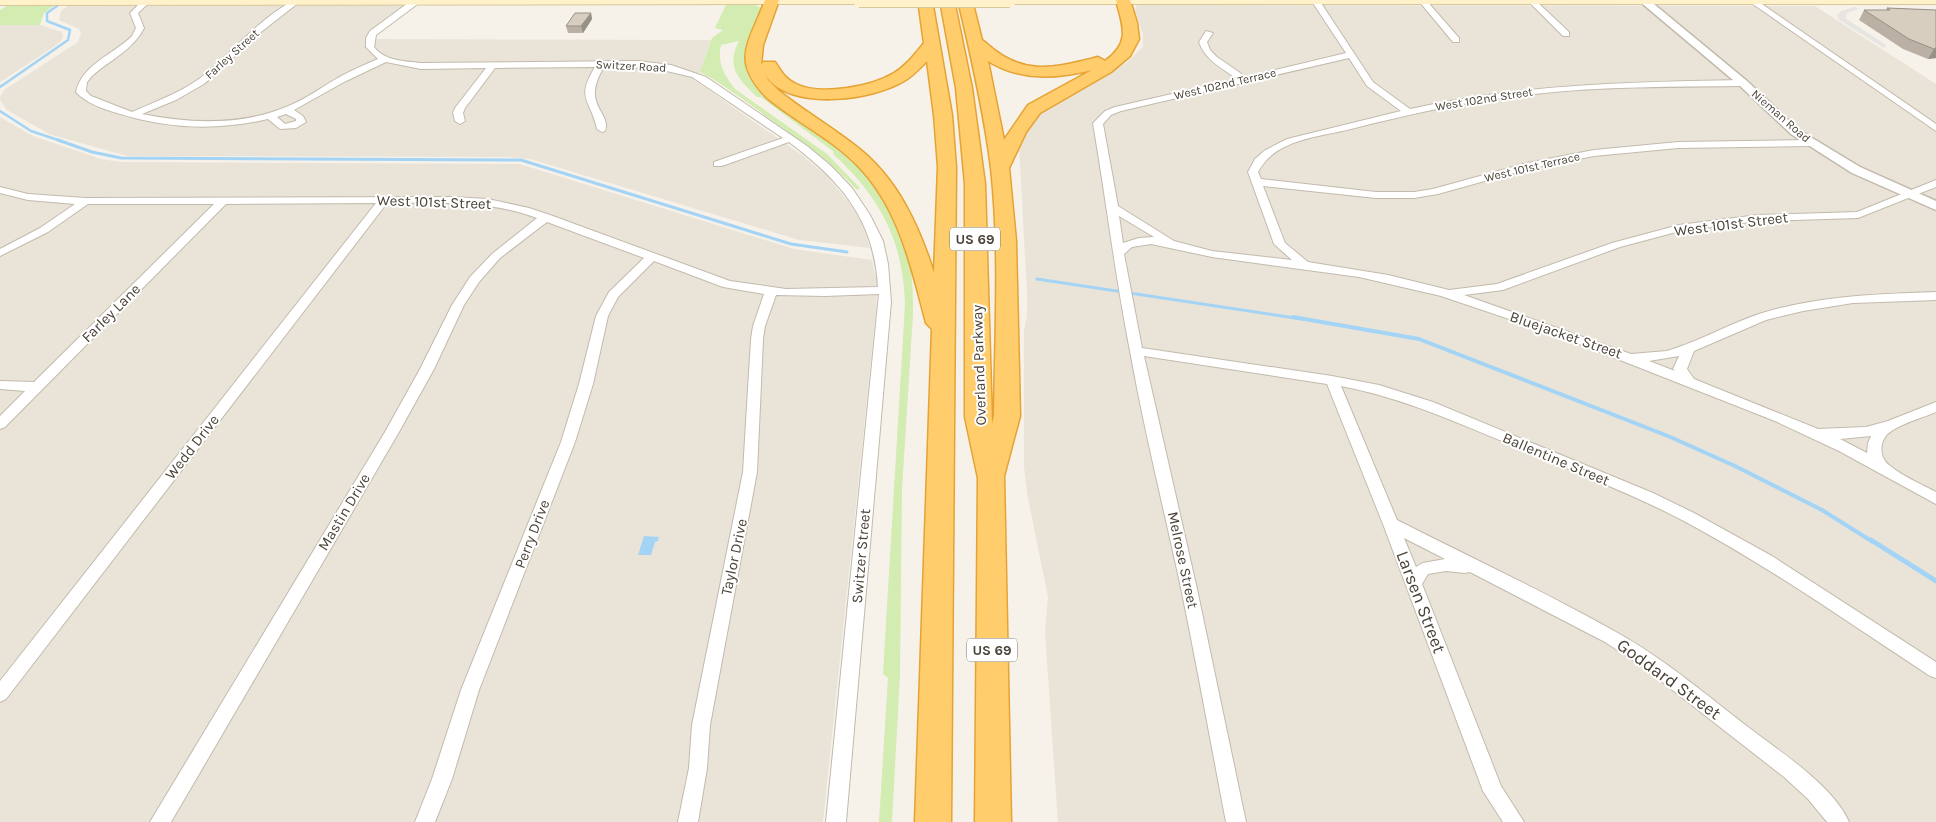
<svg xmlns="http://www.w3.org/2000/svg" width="1936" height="822" viewBox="0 0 1936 822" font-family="Karla,sans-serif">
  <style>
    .residential { fill: #eae4d8 }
    .green { fill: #d2ecb1 }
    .parking { fill: #e7e5e2 }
    .water { fill: #a4d4f5 }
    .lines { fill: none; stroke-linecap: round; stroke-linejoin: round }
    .stream-far3 { stroke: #a4d4f5; stroke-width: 2.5 }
    .stream-far2 { stroke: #a4d4f5; stroke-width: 3 }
    .stream-far1 { stroke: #a4d4f5; stroke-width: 4 }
    .stream { stroke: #a4d4f5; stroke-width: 5 }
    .minor-casing { stroke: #c2baac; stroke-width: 2 }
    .tertiary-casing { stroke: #c2baac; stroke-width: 3 }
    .secondary-casing { stroke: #d8c798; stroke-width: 2 }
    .motorway-casing { stroke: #e6a334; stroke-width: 3 }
    .minor { fill: #fff; fill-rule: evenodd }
    .tertiary { fill: #fff; fill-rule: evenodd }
    .secondary { fill: #fff2cb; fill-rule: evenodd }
    .motorway { fill: #ffcd6c; fill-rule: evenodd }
    .secondary-bridge-casing { stroke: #d8c798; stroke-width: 14; stroke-linecap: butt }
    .secondary-bridge { stroke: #fff2cb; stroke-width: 12 }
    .wall { fill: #bab1a4 }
    .shaded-wall { fill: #979086 }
    .building { fill: #d8cebf; stroke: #979086 }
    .labels { text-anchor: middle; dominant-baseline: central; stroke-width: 4; stroke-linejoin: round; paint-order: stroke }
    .far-street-label { font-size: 12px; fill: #4b4337; stroke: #fff }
    .shield { fill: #fff; stroke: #817b73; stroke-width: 1 }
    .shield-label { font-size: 14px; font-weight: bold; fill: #4b4337 }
    .street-label { font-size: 15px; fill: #4b4337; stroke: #fff }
    .near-street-label { font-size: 18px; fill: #4b4337; stroke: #fff }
  </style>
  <rect width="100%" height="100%" fill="#f6f2ea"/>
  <!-- residential -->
  <path class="residential" d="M71,3L408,4L374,27L365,39L711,40L700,72L693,79L803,156L826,175L852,206L862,223L870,248L799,240L530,159L507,157L127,156L49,134L7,110L0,100V97L4,90L78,42L81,33L79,29L59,20L61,11Z
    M1137,5L1815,6L1936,84V822H1058L1045,633L1048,597L1027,493L1024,467V331L1027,316V293L1019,145L1022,130L1034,117L1048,107L1126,63L1143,47V35L1135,10Z
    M0,25H40L62,32L63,36L61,41L55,46L0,82Z
    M0,117L33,136L101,159L121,162L520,164L794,249L872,260L877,284L876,312L823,822H0Z"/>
  <!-- green -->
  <path class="green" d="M12,3H57L44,13L40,25H0V10Z
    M726,5H755L761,8C761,28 740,47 746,69C752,90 775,102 791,114C809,127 830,139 847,154C878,181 901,221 909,261C913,278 913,296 913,314L902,489L900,674L892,822H879L888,678L883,674L905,304C903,240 880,197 833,154L834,152L761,97H757C737,78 726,66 739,41L721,45C717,63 724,75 735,89L827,154L860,188L857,190C831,162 801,141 770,119C748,103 725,85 700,72L712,38L723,30L715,28Z"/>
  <!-- parking -->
  <path class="parking" d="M1855,7L1859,9L1848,12L1845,18L1886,45L1884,48L1839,20L1837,15L1841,11Z"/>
  <!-- water -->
  <path class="water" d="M644,536L659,537L658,541L655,542L651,555H638Z"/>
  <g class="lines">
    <!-- stream-far3 -->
    <path class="stream-far3" d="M0,87L68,40L70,30L47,21V13L57,6
      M0,111L31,131L61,141"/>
    <!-- stream-far2 -->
    <path class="stream-far2" d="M58,140L92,152L121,158L521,160L791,244L847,252
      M1037,279L1302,319"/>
    <!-- stream-far1 -->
    <path class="stream-far1" d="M1293,317L1419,339L1668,436L1735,466L1822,510L1873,542"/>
    <!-- stream -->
    <path class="stream" d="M1871,540L1936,581"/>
    <!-- minor casing -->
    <g class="minor-casing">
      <path id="minor" d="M143,0H152L138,13L144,28C133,50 110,60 92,76L87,82L86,91L91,96L132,112C155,102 179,93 199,79C224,62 275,0 302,0L261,32L204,84L176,100L142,114C192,124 246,126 293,104C309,97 322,87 336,79C350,71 364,65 378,59L366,47V38L370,31L412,0H419V3L376,35L374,47C385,61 404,61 421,63L637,61L671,65L706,77L807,146L831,166L852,188L870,215L883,241L888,264L891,302L846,822H826L879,294L825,296L776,295L765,326L763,339L757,472L710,725L707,768L698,822H678L689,768L692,725L743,472L751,339L753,326L764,294L723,287L654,261L618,297L608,316L593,384L575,442L479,690L452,779L435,822H415L432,779L461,690L561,442L579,384L596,316L609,292L644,258L547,222L500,258L479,282L464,305L434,369L399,432L171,822H150L385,432L420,369L452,305L470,277L492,254L537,218C489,200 438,203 387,203L6,699L0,702V681L376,203L226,204L5,427L0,429V416L25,391L0,389V381L34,382L214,204H88L48,232L0,256V249L40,228L75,204L28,200L0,193V187L28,194L85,198L451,197L488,199L529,208L550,215L730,281L786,289L878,287C874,219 842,182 789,142L722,166H714V162L783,138L692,77L654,68L604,67C580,106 612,112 605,131L602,132L597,129C591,100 575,99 595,67L495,68L465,108L463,113L465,121L460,124L455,121L453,113L455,108L486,68L421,69L386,62L344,82L294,110L303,116L306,122L296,128L280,129L268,119C217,131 167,129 117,113C103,109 86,103 76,92C82,64 113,55 132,36L136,28L130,13ZM286,114L296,119V121L285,124L277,117Z
        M1311,0H1319L1373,82L1410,109C1520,84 1631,82 1743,80L1748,83L1743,86C1673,87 1603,86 1534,94C1472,100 1411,114 1351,129C1319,137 1275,139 1258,172L1261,179L1376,192H1414L1433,189L1527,163L1594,150L1678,142L1811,140L1816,143L1811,146L1678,148L1594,156L1528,169L1438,194L1414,198H1376L1263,186L1285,243L1308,262L1388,275L1449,290L1497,284L1612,243L1679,225L1758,215L1857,212L1936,180V187L1858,218L1758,221L1680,231L1620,247L1503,290L1464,295L1631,354L1667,351L1679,347C1705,338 1732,323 1759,314C1816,296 1877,294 1936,292V300L1853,303L1803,311L1766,320L1694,351L1687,369L1694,379L1818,429L1866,427L1888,421L1936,402V412C1922,418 1906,422 1893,430C1880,437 1877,455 1889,465C1902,476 1921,484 1936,492V504L1839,451L1775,421L1559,336L1441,296L1359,277L1212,257L1151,244L1132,247L1124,254L1142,348L1332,376L1379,385L1433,402L1653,493L1694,513L1772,556L1936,662V678L1930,676C1849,623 1770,567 1684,521C1631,493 1574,472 1519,448C1460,424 1404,398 1341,386L1397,520C1470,557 1545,592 1616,632C1667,660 1713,701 1760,736C1788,757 1835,789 1849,822H1827L1808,799L1784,777L1643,667L1605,642L1470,572L1465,573L1446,571L1428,574L1422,584L1501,786L1524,822H1503L1483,791L1383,524L1327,384L1144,356L1197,589L1246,822H1226C1211,744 1197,666 1181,588C1164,509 1144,430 1130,351C1115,275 1106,199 1093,123L1105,111L1115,107L1237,79C1222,68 1205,60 1199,42L1206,31L1213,33L1207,42L1210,50L1217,57L1246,77L1346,53ZM1349,58L1367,86L1401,111L1287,139L1264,151L1255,159L1248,172L1274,244L1292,260L1212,251L1174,241L1118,206L1103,124L1111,115L1121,111ZM1119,216L1154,237L1139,238L1123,243ZM1679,356L1673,369L1675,371L1649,361ZM1871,436L1868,443L1867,453L1840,439ZM1404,538L1445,559L1423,563L1416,567Z
        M1418,0H1426L1459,38V42H1453Z
        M1527,0H1535L1569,32V36H1563Z
        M1747,0H1756L1936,124V131Z"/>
    </g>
    <!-- tertiary casing -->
    <g class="tertiary-casing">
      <path id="tertiary" d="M1638,0H1649L1747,81L1799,130L1860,167L1936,201V210L1852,173L1791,134L1739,85Z"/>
    </g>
    <!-- secondary casing -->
    <g class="secondary-casing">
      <path id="secondary" d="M0,0H864V1L859,4L0,5Z
        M1005,0H1936V4H1010L1006,3Z"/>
    </g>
    <!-- motorway casing -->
    <g class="motorway-casing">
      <path id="motorway" d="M765,0H779L763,45L761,65L763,62H775C781,71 785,79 796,84C820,96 871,87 894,73C906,66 915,54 924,43L918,0H932L952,115L956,167L951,822H915L932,329L926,323C911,266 899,207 856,164C830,138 795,121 767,98C729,59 750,43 765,0ZM927,61L934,115L938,167L934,273C919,226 898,179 857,147C832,127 804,111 779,91L768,80L762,66C765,72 767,79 772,83C801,109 872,100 904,81C913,76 920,68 927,61Z
        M940,0H954L972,88L985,184L992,424L994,416C995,334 1000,250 991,168C984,112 971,55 958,0H972L982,40L986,43C1024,77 1053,68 1098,57L1105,61C1131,42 1123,27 1116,0H1130L1137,23L1139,39L1130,56L1111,72L1040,113L1026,132L1009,168L1016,241L1020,416L1004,476L1011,822H975L978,478L965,417V184L956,88ZM988,61C1020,81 1056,79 1092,70L1028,105L1004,140Z"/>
    </g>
    <!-- minor -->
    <use href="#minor" class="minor"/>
    <!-- tertiary -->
    <use href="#tertiary" class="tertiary"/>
    <!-- secondary -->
    <use href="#secondary" class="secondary"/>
    <!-- motorway -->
    <use href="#motorway" class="motorway"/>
    <!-- secondary-bridge casing -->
    <g class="secondary-bridge-casing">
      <path id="secondary-bridge" d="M859,1H1010"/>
    </g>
    <!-- secondary-bridge -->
    <use href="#secondary-bridge" class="secondary-bridge"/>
  </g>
  <!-- wall -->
  <path class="wall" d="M1887,8L1936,10V58L1928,59L1903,49L1859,20L1864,10H1886Z
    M591,13L592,19L583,33H568L566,26Z"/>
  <!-- shaded-wall -->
  <path class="shaded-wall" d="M591,13L592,19L583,33L581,26Z
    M1936,48V58L1928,59L1934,49Z"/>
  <!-- building -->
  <path class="building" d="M1887,8L1936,10V48L1934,49L1909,39L1864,10H1890Z
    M575,13H591L581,26H566Z"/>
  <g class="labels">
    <!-- far-street labels -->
    <g class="far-street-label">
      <text transform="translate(232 54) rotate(-42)">Farley Street</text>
      <text transform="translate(631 66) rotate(3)">Switzer Road</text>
      <text transform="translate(1225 84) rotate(-13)">West 102nd Terrace</text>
      <text transform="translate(1484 99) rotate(-9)">West 102nd Street</text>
      <text transform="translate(1781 116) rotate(41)">Nieman Road</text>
      <text transform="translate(1532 167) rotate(-13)">West 101st Terrace</text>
    </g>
    <!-- shield labels -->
    <g class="shield">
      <rect x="950" y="227.5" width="50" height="23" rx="4"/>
      <rect x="967" y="638.5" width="50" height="23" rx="4"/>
    </g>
    <g class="shield-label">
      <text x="975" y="239">US 69</text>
      <text x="992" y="650">US 69</text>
    </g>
    <!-- street labels -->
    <g class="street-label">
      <text transform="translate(434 202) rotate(2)">West 101st Street</text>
      <text transform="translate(1731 224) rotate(-7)">West 101st Street</text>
      <text transform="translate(111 313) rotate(-45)">Farley Lane</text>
      <text transform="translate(1566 335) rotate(19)">Bluejacket Street</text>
      <text transform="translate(979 365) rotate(-92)">Overland Parkway</text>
      <text transform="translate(192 447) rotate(-52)">Wedd Drive</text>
      <text transform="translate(1556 459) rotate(23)">Ballentine Street</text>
      <text transform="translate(344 512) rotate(-59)">Mastin Drive</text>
      <text transform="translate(532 534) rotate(-69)">Perry Drive</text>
      <text transform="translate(861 556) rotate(-85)">Switzer Street</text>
      <text transform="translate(734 557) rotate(-78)">Taylor Drive</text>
      <text transform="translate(1183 560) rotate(78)">Melrose Street</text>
    </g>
    <!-- near-street labels -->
    <g class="near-street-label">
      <text transform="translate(1421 602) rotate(69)">Larsen Street</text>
      <text transform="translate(1669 679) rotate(36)">Goddard Street</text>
    </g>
  </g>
</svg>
